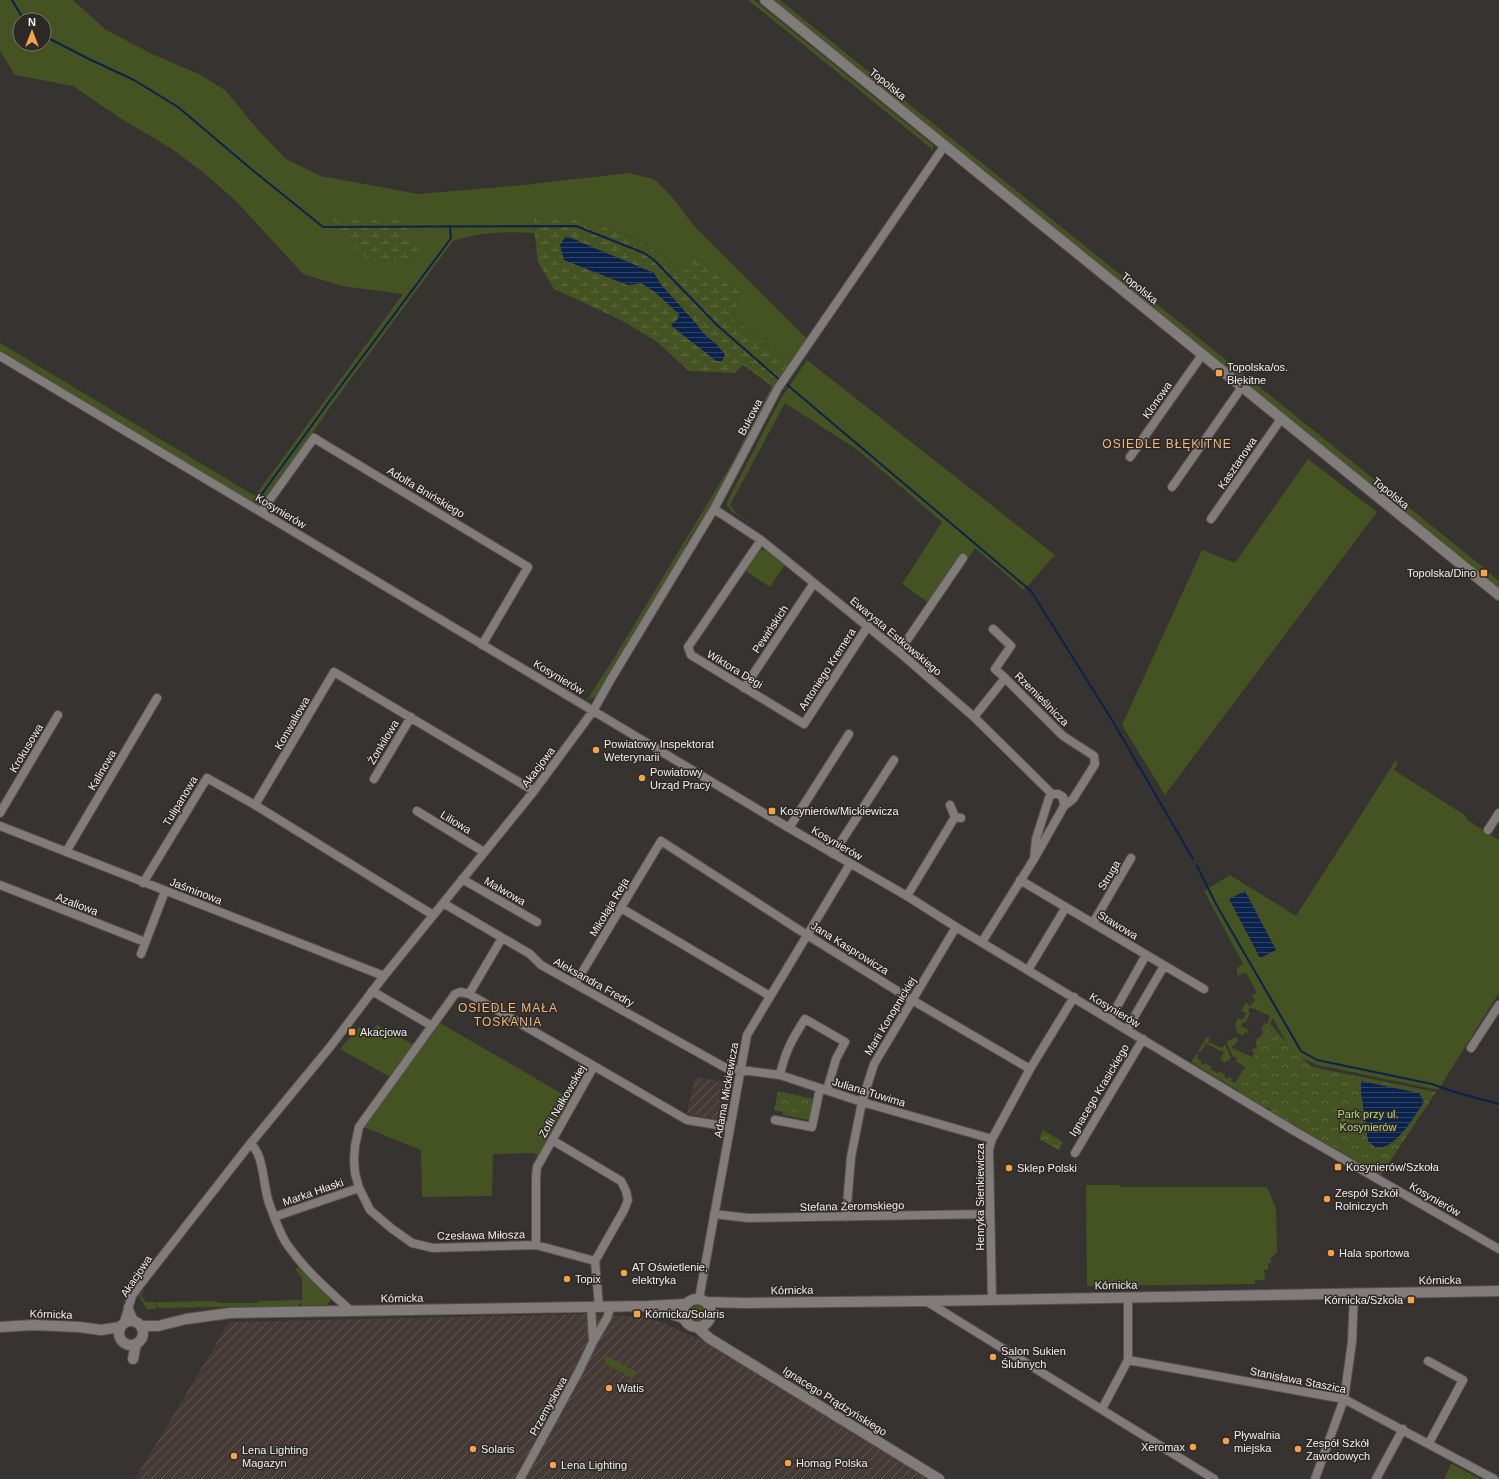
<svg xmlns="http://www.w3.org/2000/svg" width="1499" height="1479" viewBox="0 0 1499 1479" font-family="Helvetica,sans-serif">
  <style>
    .industrial { fill: url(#industrial-furrows) }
    .green { fill: #455221; fill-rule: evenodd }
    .forest { fill: url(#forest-crowns) }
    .wetland { fill: url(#wetland-marsh); fill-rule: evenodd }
    .water { fill: url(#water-rules) }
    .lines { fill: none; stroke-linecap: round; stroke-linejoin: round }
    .stream { stroke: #0b224d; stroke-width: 2 }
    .minor-casing { stroke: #555150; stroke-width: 10 }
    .tertiary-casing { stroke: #555150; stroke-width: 12 }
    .minor { stroke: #817c79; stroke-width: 8 }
    .tertiary { stroke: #817c79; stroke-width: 10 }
    .poi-dot { fill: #f6a247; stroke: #2d2927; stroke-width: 1.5 }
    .labels { text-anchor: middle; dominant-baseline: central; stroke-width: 3; stroke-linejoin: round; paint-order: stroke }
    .street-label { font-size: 11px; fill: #f1efed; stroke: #2d2927 }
    .poi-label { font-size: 11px; fill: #f1efed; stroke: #2d2927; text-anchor: start }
    .park-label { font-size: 11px; fill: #bbd47d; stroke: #2d2927 }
    .neighbourhood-label { font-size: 12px; letter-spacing: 1px; fill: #f3b87f; stroke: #2d2927 }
  </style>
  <defs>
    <pattern id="industrial-furrows" width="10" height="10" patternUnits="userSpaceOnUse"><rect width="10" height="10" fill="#453a36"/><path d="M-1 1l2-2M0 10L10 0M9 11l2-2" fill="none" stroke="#605753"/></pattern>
    <pattern id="forest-crowns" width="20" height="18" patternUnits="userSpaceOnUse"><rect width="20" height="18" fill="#455221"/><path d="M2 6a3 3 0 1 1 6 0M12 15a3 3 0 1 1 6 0" fill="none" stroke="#606b42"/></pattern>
    <pattern id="wetland-marsh" width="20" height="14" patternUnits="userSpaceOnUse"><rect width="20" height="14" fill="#455221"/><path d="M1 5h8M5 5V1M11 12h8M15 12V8" fill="none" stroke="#606b42"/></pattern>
    <pattern id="water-rules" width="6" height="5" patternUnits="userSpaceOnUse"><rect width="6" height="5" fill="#0b224d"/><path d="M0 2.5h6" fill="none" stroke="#2f4267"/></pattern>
  </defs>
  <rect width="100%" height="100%" fill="#373331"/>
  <!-- industrial -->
  <path class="industrial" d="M695,1077L732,1083L726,1116L720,1120L687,1114Z
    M583,1314L649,1317L704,1341L928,1479H135L229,1322Z"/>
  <!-- green -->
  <path class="green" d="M0,0H73L106,30L152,54L199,74L225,90L259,131L286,159L321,176L418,194L514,186L628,173L654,179L673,198L694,226L807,339L791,361L733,319L741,288L683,272L642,242L602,225L533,218L534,233C507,231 479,232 453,241L333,403L264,504L259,508L0,353V343L255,496L403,294L342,286L303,274L237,202L204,173L172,149L117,116L73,86L15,75L0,51ZM20,20H44V44H20Z
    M748,0H754L933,145V150Z
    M770,0H780L1484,568L1499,581V589Z
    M807,360L1055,555L1024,590L975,548L935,607L902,584L942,522L859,451L785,403L730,505L736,513L758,528L731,511V509L727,506V502L780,400Z
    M772,386L774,388L706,517L704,516L686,544L688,546L610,672L596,698L594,697L587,700L614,658L732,463Z
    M1308,459L1377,512L1165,795L1122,725L1202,550L1235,563Z
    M762,549L767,550L785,565L770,587L746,571L757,553Z
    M1396,760L1397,764L1394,770L1466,816L1467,820L1499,840V993L1438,1090L1318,1065L1302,1058L1312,1067L1332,1072L1239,1093V1091L1191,1062L1207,1037H1210L1208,1042L1222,1048L1225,1044L1231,1058L1229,1061L1227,1060L1225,1063L1220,1059L1224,1052L1221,1050L1220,1051L1206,1043L1201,1052L1199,1051L1197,1054L1199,1055L1197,1058L1201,1061V1063L1204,1065L1205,1063L1211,1067L1210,1069L1217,1073L1219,1071L1225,1075L1224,1077L1227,1079L1229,1077L1232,1079L1231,1081L1235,1083L1245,1067L1235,1061L1237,1058L1233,1056L1226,1042L1236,1037L1238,1039L1235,1045H1233L1232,1048L1252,1057L1254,1053L1252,1052L1253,1048L1255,1049L1257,1045L1255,1044L1258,1037L1260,1038L1263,1031L1261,1030L1264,1023L1267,1024L1270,1016L1250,1007L1248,1011L1250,1013L1245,1023L1243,1022L1241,1026L1249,1030L1248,1033L1245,1032L1243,1036L1237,1033L1235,1024L1238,1018L1243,1020L1246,1013L1241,1011L1246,1002L1250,1006L1255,1000L1252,996L1257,993L1246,972L1237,976V968L1243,964L1204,891L1230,875L1296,916ZM1273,1018L1286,1042L1270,1024Z
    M440,1023L571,1099L538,1156L533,1153L493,1154L492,1196L422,1197L421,1150L364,1127Z
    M377,1025L414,1045L390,1077L340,1049L359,1027L369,1032Z
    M1086,1185H1119L1120,1187H1267L1276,1208L1277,1252L1271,1258V1263H1268V1269L1264,1270L1265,1280H1255V1284L1087,1286Z
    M299,1267L332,1299L327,1305L301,1306V1303L298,1304V1306L157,1308V1302L215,1301L220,1303H257L259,1301L302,1300V1278L295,1269Z
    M144,1289H145L141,1296L146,1302H156V1309H147L139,1296Z
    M689 1313a8 8 0 1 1 16 0a8 8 0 1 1-16 0Z
    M607,1356L635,1371L636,1373L635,1377L632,1378L606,1364L603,1359Z
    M1451,1464L1454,1465L1480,1479H1444Z"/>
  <!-- forest -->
  <path class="forest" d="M1270,1024L1297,1055L1312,1067L1436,1092L1381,1175L1270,1111V1109L1266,1107L1265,1108L1238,1093Z
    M778,1091L814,1099L810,1120L783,1115V1112L774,1110Z
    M1043,1130L1063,1142L1059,1150L1039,1139Z"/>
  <!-- wetland -->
  <path class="wetland" d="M533,218L575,219L602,225L642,242L683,272L699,254L741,288L733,319L791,361L774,388L743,365L735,373L689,371L656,341L619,319L554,289L538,262ZM575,239L583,244L654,273L662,286L692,319L704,334L716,344L725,354L722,361C703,351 687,339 671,325L678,319L679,314L655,292L640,282L628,285L564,260Z
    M333,219H411L406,232L421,253L406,262L382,264L362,255L343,238Z"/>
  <!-- water -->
  <path class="water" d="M566,236L654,273L662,286L692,319L704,334L716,344L725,355L722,361H716L671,325L678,319L679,314L655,292L641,283L628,285L564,260L560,245Z
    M1245,891L1276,950L1260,958L1229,899Z
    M1361,1081L1419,1093L1424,1102C1415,1115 1395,1152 1375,1147L1368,1141L1361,1092Z"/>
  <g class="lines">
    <!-- stream -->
    <path class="stream" d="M12,0L21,15L27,20
      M44,34L48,38L89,59L134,80L178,107L250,168L323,227L576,226L644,253L654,260L717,325L781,381
      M785,383L1031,591L1112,720L1193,859
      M256,502L331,399L446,245L451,238L450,226
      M1197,866L1217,906L1301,1051L1317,1060L1432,1084L1451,1091L1499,1104"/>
    <!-- minor casing -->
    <g class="minor-casing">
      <path id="minor" d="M0,356L789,828L907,896L956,927L1291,1129L1499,1249
        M1130,457L1202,355
        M1172,487L1242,387
        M714,509L761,540L899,652L974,717L1052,794
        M261,512L314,438L327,446L528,567L482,645
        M1211,519L1281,419
        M761,540L688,647L691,655L804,724L868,626
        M993,629L1011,646L995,669L1005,678
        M899,652L963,558
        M744,688L814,583
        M974,717L1005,678L1063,736L1094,756L1095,764L1073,799L1064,806
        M374,779L411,717
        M950,805L955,817L961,818
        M417,811L484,852
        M0,813L58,715
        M0,826L384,976
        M789,828L849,734
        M1488,830L1499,813
        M66,852L157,698
        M833,854L894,760
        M462,879L537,922
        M1020,880L1204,989
        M143,883L207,778L255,805
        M0,885L145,942
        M907,896L955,817
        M443,903L530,954L541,965L726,1068L780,1075L862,1102L992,1139
        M621,908L770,996
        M433,915L255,805L334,672L534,791
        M1093,923L1131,858
        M502,938L469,994L461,992L455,994L359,1127L355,1146L354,1160L355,1173L359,1188L370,1210L391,1228L412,1243L433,1248L536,1245L595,1261
        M982,942L1034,859L1064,806L1063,797L1058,794H1052L1049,798L1036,839L1034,859
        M141,954L165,891
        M1028,970L1066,907
        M575,984L661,841L807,935L912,1000L1030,1069
        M372,991L432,1026
        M469,994L594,1066
        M1110,1019L1146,955
        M1127,1029L1164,966
        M1471,1048L1499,1005
        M780,1075C785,1052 792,1039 805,1019L845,1042L836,1059L827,1090
        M775,1120L812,1127L820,1088
        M552,1140L621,1181L626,1191L628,1200L624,1210L595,1261L599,1306
        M250,1144C264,1152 263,1187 269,1203C274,1216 280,1236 289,1247C306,1271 329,1291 350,1310
        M1075,1153L1143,1039
        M714,1214L748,1218L990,1214
        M274,1217L359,1188
        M846,1217L851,1157L862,1102L874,1064L956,927
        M536,1245V1178L537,1167L594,1066L687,1120L730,1127
        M699,1299L747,1035L850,864
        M992,1299L989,1150L992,1139L1030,1069L1074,997
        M926,1301L1214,1479
        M591,1306L593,1341
        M128,1307L134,1321
        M124,1322L132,1296L139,1286L250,1144L330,1047L384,976L534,791L593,711L611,679L714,509L778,388L945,145
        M1128,1360L1344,1399L1494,1479
        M1428,1361L1463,1380L1429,1443
        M1102,1409L1128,1360V1297
        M520,1479L578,1373L593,1342L607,1318L611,1306
        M1315,1479L1344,1399L1352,1342L1354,1293
        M1376,1479L1403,1429"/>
    </g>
    <!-- tertiary casing -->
    <g class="tertiary-casing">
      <path id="tertiary" d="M765,0L1499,595
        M683 1313a14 14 0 1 1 28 0a14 14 0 1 1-28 0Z
        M706,1302L744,1303L926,1301L1499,1291
        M655,1308L683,1318
        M119 1333a12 12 0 1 1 24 0a12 12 0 1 1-24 0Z
        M141,1326H158L186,1319L230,1313L648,1306L686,1304
        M0,1327L33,1325L79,1327L101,1330L120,1327
        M697,1327L709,1338L939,1479
        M133,1359L136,1344"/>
    </g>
    <!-- minor -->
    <use href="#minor" class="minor"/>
    <!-- tertiary -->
    <use href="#tertiary" class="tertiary"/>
  </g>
  <!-- markers -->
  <g class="poi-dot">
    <rect x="1215" y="369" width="8" height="8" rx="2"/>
    <rect x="1480" y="569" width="8" height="8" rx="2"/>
    <circle cx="596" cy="750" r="4"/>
    <circle cx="642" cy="778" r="4"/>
    <rect x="768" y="807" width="8" height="8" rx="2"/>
    <rect x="348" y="1028" width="8" height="8" rx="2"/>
    <rect x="1334" y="1163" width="8" height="8" rx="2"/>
    <circle cx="1009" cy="1168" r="4"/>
    <circle cx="1327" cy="1199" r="4"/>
    <circle cx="1331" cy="1253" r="4"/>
    <circle cx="624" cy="1273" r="4"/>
    <circle cx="567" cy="1279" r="4"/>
    <rect x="1407" y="1296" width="8" height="8" rx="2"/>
    <rect x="633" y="1310" width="8" height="8" rx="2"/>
    <circle cx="993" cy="1357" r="4"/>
    <circle cx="609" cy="1388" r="4"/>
    <circle cx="1226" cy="1441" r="4"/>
    <circle cx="1193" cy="1447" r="4"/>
    <circle cx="473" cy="1449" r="4"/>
    <circle cx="1298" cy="1449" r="4"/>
    <circle cx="234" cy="1456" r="4"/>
    <circle cx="788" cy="1463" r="4"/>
    <circle cx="553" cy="1465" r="4"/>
  </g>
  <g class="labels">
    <!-- street labels -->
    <g class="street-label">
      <text transform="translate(888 84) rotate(39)">Topolska</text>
      <text transform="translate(1140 288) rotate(39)">Topolska</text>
      <text transform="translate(1157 400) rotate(-55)">Klonowa</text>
      <text transform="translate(750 417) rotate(-62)">Bukowa</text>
      <text transform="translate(1237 463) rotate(-56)">Kasztanowa</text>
      <text transform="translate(426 492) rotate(31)">Adolfa Bnińskiego</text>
      <text transform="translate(1391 493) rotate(39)">Topolska</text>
      <text transform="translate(281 511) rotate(31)">Kosynierów</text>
      <text transform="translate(770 629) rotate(-56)">Pewińskich</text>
      <text transform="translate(896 636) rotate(40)">Ewarysta Estkowskiego</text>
      <text transform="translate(735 669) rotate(31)">Wiktora Degi</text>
      <text transform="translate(827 669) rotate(-57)">Antoniego Kremera</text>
      <text transform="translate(559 677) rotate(31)">Kosynierów</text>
      <text transform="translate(1042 699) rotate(45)">Rzemieślnicza</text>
      <text transform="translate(292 723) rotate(-60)">Konwaliowa</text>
      <text transform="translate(383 742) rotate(-59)">Żonkilowa</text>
      <text transform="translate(26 748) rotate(-59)">Krokusowa</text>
      <text transform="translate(538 767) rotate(-53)">Akacjowa</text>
      <text transform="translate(102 770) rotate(-60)">Kalinowa</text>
      <text transform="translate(180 801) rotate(-59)">Tulipanowa</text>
      <text transform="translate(456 822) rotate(31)">Liliowa</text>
      <text transform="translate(837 843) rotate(30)">Kosynierów</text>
      <text transform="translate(1109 875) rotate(-59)">Struga</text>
      <text transform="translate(196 891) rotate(21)">Jaśminowa</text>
      <text transform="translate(505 891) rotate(30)">Malwowa</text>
      <text transform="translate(77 904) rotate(21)">Azaliowa</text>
      <text transform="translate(609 907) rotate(-59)">Mikołaja Reja</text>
      <text transform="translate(1118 925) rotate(31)">Stawowa</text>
      <text transform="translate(850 948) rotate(32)">Jana Kasprowicza</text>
      <text transform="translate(594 982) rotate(29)">Aleksandra Fredry</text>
      <text transform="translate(1115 1010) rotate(31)">Kosynierów</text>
      <text transform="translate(890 1016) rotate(-59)">Marii Konopnickiej</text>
      <text transform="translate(726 1090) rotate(-80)">Adama Mickiewicza</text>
      <text transform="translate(1099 1090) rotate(-59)">Ignacego Krasickiego</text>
      <text transform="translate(869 1092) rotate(17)">Juliana Tuwima</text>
      <text transform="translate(562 1101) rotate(-60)">Zofii Nałkowskiej</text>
      <text transform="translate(313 1192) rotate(-19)">Marka Hłaski</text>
      <text transform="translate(980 1197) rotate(-90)">Henryka Sienkiewicza</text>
      <text transform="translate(1435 1199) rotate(30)">Kosynierów</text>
      <text transform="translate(852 1206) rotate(-1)">Stefana Żeromskiego</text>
      <text transform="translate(481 1235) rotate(-1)">Czesława Miłosza</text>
      <text transform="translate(136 1276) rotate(-56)">Akacjowa</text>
      <text transform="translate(1440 1280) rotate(-1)">Kórnicka</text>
      <text transform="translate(1116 1285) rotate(-1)">Kórnicka</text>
      <text transform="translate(792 1290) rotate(-1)">Kórnicka</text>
      <text transform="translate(402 1298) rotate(-1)">Kórnicka</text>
      <text transform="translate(51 1314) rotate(2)">Kórnicka</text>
      <text transform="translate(1298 1380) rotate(11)">Stanisława Staszica</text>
      <text transform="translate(835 1401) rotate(32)">Ignacego Prądzyńskiego</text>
      <text transform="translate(548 1406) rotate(-61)">Przemysłowa</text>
    </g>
    <!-- poi labels -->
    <g class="poi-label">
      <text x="1227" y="367">Topolska/os.<tspan x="1227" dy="13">Błękitne</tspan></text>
      <text x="1476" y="573" text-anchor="end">Topolska/Dino</text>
      <text x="604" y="744">Powiatowy Inspektorat<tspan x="604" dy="13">Weterynarii</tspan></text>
      <text x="650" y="772">Powiatowy<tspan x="650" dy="13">Urząd Pracy</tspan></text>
      <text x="780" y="811">Kosynierów/Mickiewicza</text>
      <text x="360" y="1032">Akacjowa</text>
      <text x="1346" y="1167">Kosynierów/Szkoła</text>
      <text x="1017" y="1168">Sklep Polski</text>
      <text x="1335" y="1193">Zespół Szkół<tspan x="1335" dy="13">Rolniczych</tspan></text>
      <text x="1339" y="1253">Hala sportowa</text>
      <text x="632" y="1267">AT Oświetlenie,<tspan x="632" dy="13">elektryka</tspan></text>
      <text x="575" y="1279">Topix</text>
      <text x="1403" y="1300" text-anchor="end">Kórnicka/Szkoła</text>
      <text x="645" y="1314">Kórnicka/Solaris</text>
      <text x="1001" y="1351">Salon Sukien<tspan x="1001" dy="13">Ślubnych</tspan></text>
      <text x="617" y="1388">Watis</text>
      <text x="1234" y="1435">Pływalnia<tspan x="1234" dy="13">miejska</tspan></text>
      <text x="1306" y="1443">Zespół Szkół<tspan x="1306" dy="13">Zawodowych</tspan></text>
      <text x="1185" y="1447" text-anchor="end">Xeromax</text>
      <text x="481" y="1449">Solaris</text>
      <text x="242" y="1450">Lena Lighting<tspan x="242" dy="13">Magazyn</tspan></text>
      <text x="796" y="1463">Homag Polska</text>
      <text x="561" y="1465">Lena Lighting</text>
    </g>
    <!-- park labels -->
    <g class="park-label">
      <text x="1368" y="1114">Park przy ul.<tspan x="1368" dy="13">Kosynierów</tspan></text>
    </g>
    <!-- neighbourhood labels -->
    <g class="neighbourhood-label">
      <text x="1167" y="444">OSIEDLE BŁĘKITNE</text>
      <text x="508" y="1008">OSIEDLE MAŁA<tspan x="508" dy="14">TOSKANIA</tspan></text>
    </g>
  </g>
  <!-- north arrow -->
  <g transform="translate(32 32)"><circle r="19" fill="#2d2927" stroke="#7b7876"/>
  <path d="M0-3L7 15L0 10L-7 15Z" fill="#f6a247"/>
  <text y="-6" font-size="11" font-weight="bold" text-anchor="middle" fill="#f1efed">N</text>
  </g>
</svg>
